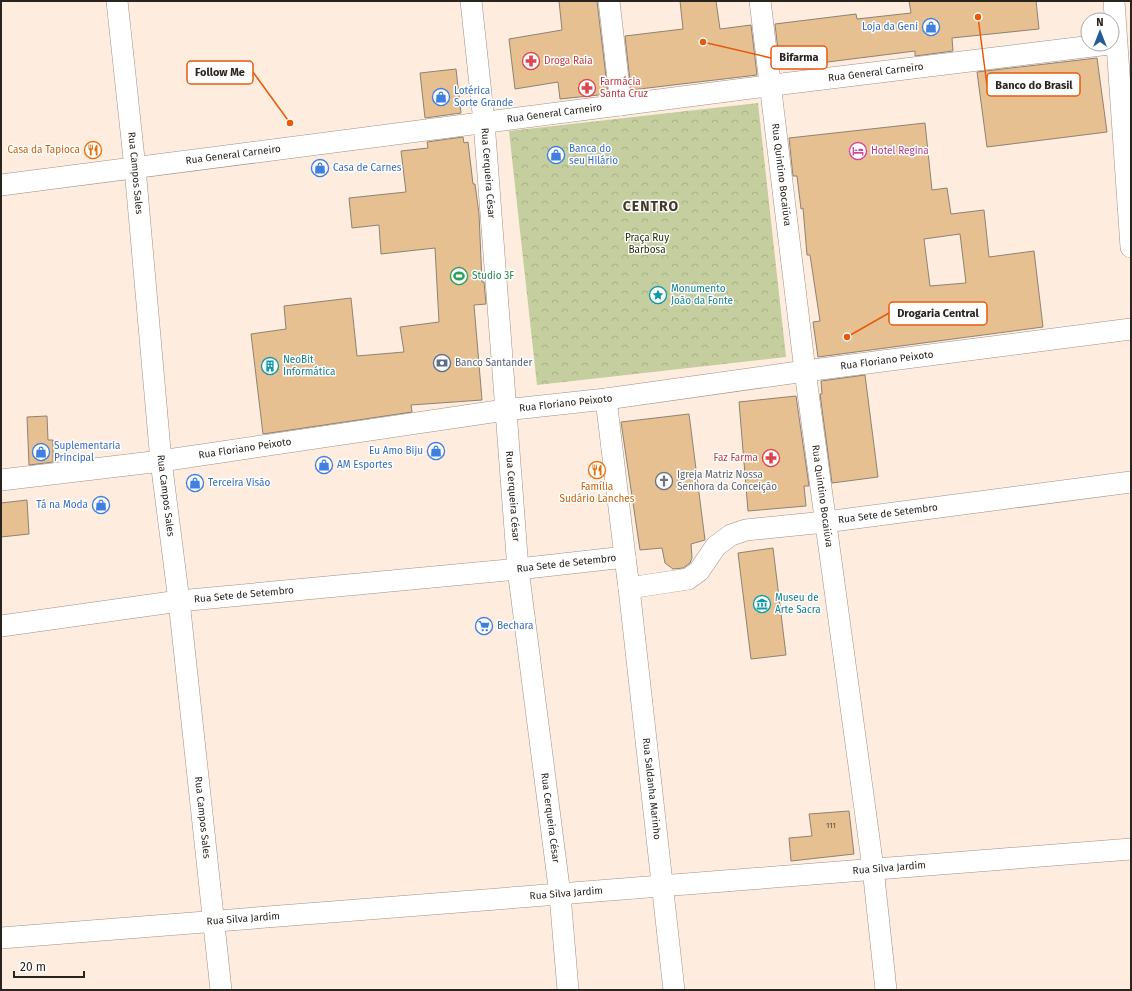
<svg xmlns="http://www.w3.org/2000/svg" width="1132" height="991" viewBox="0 0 1132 991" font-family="'Fira Sans',sans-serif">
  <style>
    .park { fill: url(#park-crowns) }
    .building { fill: #e6c091; stroke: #8e8274; fill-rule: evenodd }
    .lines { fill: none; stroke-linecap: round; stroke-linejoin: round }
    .street-casing { stroke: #9f9084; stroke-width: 22 }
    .street { stroke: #fff; stroke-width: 21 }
    .labels { text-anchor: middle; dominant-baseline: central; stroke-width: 3; stroke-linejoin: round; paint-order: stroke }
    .number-label { font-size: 8px; fill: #594b3c }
    .shop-label { font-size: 10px; fill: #366cbe; stroke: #fefefe; text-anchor: start }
    .health-label { font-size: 10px; fill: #be3a42; stroke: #fefefe; text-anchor: start }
    .street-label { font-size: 10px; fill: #2a241f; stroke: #fefefe }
    .food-label { font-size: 10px; fill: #c56008; stroke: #fefefe; text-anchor: end }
    .hotel-label { font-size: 10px; fill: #b23c85; stroke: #fefefe; text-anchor: start }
    .park-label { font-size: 10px; fill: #272d02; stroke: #fefefe }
    .leisure-label { font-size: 10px; fill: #27864d; stroke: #fefefe; text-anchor: start }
    .culture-label { font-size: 10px; fill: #0d838f; stroke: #fefefe; text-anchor: start }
    .service-label { font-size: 10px; fill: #4e5e75; stroke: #fefefe; text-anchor: start }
    .worship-label { font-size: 10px; fill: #5b616d; stroke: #fefefe; text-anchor: start }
    .district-label { font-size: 14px; font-weight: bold; letter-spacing: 1px; fill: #45392e; stroke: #fefefe }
    .leader { fill: none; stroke: #e8590c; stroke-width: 1.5 }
    .callout-dot { fill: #e8590c; stroke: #fefefe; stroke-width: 1.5 }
    .callout { fill: #fefefe; stroke: #e8590c; stroke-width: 1.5 }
    .callout-label { font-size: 11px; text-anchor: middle; font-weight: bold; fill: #2a241f }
  </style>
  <defs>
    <pattern id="park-crowns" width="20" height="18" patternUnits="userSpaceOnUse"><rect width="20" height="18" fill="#c4ce9e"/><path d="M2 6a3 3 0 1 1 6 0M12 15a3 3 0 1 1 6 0" fill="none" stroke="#a9b188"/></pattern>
  </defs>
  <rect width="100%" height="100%" fill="#feeddf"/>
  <!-- park -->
  <path class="park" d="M758,103L786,357L537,385L509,131Z"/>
  <!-- building -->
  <path class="building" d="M559,1H597L608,94L560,99L558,82L515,89L509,39L562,30Z
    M680,1H716L720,29L751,25L757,75L631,90L625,36L683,29Z
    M909,1H1036L1039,29L952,38L953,51L915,56V51L780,68L775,24L856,14L857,19L911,13Z
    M1097,58L1107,132L987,147L977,72Z
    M456,69L461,113L425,118L420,73Z
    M925,123L932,190L947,188L951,214L984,210L989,257L1034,251L1043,327L818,357L813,322L820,321L810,255H807L803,208L801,209L797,176H793L789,138ZM960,234L966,283L930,286L924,239Z
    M463,137L464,143L468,142L473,184H475L479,214L482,282H484L486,304L474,305L482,400L411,405L412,412L263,434L251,334L286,329L284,306L351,298L357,356L404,352L400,327L439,322L435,248L381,254L379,225L352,228L349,198L406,192L401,151L428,148L427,142Z
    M865,375L878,477L832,483L820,394H822L821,381Z
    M796,396L809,486H804L806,506L748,511L739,402Z
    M689,414L705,540L691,544L692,558L690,563L683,568L673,569L665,563L662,548L640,550L621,422Z
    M47,416L48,440H53V462L29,465L27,417Z
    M27,500L29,534L1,537V503Z
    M773,548L786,655L751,659L738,553Z
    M849,811L854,854L791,861L789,838L812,836L809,814Z"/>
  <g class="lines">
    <!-- street casing -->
    <g class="street-casing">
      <g id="street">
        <path id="s1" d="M117,1L135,168L161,461L179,601L221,990"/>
        <path id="s2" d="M471,1L484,122L518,569L560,895L568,990"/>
        <path d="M609,1L621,105"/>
        <path id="s3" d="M760,1L805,371L873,868L886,990"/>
        <path d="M1114,1L1131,247"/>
        <path id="s4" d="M1,185L790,83L1109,44"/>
        <path d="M606,399L625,557"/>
        <path id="s5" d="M1,480L161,461L505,410L606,399L805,371L1131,329"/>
        <path id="s6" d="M629,588L674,990"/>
        <path id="s7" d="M1,626L179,601L518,569L625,557L629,588L688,579L699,571L716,546L731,535L746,530L825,522L1131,482"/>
        <path id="s8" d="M1,938L1131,849"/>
      </g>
    </g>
    <!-- street -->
    <use href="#street" class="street"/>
  </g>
  <!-- icons -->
  <defs>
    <g id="shop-ring" transform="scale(0.9)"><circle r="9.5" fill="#fefefe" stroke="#3f7fe0" stroke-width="1.5"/><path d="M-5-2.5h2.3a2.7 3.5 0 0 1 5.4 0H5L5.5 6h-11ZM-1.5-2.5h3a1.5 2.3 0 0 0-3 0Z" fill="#3f7fe0"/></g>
    <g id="pharmacy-ring" transform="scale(0.9)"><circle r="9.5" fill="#fefefe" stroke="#e0444e" stroke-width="1.5"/><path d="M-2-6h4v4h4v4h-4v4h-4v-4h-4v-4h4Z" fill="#e0444e"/></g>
    <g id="restaurant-ring" transform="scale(0.9)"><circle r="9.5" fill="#fefefe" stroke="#e8710a" stroke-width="1.5"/><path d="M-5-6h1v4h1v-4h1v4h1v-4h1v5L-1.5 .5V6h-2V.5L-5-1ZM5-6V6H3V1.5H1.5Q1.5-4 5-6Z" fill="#e8710a"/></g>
    <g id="hotel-ring" transform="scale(0.9)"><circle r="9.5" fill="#fefefe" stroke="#d1479c" stroke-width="1.5"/><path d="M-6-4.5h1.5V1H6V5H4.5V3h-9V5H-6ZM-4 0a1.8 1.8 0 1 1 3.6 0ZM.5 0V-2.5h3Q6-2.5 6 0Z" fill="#d1479c"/></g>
    <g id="stadium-ring" transform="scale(0.9)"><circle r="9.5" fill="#fefefe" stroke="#2e9e5b" stroke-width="1.5"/><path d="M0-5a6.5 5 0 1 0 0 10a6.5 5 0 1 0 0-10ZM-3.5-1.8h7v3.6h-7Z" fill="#2e9e5b"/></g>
    <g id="sight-ring" transform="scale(0.9)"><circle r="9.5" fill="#fefefe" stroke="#0f9aa8" stroke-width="1.5"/><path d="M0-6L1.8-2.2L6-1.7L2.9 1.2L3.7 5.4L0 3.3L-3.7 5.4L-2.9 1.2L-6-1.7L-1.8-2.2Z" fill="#0f9aa8"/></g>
    <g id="bank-ring" transform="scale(0.9)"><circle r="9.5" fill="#fefefe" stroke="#5c6f8a" stroke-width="1.5"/><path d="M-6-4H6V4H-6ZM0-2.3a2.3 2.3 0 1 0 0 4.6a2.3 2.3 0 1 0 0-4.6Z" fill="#5c6f8a"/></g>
    <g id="building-ring" transform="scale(0.9)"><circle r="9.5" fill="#fefefe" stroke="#0f9aa8" stroke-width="1.5"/><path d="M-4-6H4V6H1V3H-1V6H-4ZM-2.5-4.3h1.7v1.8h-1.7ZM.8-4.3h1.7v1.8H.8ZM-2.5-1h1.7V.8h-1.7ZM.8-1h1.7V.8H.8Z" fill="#0f9aa8"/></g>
    <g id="church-ring" transform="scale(0.9)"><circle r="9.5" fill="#fefefe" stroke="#6b7280" stroke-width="1.5"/><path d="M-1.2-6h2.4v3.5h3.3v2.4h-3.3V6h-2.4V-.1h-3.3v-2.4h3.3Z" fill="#6b7280"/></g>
    <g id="museum-ring" transform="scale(0.9)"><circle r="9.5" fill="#fefefe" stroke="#0f9aa8" stroke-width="1.5"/><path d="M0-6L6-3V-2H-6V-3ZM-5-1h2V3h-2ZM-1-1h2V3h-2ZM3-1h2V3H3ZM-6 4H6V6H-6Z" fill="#0f9aa8"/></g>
    <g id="supermarket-ring" transform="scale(0.9)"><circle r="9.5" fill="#fefefe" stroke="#3f7fe0" stroke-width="1.5"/><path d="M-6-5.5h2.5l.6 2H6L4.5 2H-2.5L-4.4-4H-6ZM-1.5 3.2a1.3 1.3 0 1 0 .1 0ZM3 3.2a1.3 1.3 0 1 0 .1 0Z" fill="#3f7fe0"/></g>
  </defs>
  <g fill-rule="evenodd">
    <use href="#shop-ring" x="931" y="27"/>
    <use href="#pharmacy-ring" x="531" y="61"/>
    <use href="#pharmacy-ring" x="587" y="88"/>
    <use href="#shop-ring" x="441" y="97"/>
    <use href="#restaurant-ring" x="93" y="150"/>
    <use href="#hotel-ring" x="858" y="151"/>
    <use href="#shop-ring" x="556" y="155"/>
    <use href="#shop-ring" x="320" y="168"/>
    <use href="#stadium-ring" x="459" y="276"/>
    <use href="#sight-ring" x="658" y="295"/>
    <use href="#bank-ring" x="442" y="363"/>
    <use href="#building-ring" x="270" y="366"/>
    <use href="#shop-ring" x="436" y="451"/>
    <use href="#shop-ring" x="41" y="452"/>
    <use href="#pharmacy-ring" x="771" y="458"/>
    <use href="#shop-ring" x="324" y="465"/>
    <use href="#restaurant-ring" x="597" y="470"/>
    <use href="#church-ring" x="664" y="481"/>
    <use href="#shop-ring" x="195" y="483"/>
    <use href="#shop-ring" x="101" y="505"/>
    <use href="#museum-ring" x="762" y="604"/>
    <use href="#supermarket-ring" x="484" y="626"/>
  </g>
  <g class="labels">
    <!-- number labels -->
    <g class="number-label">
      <text x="831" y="825">111</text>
    </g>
    <!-- shop labels -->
    <g class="shop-label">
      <text x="918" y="27" text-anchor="end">Loja da Geni</text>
      <text x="454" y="91">Lotérica<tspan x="454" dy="12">Sorte Grande</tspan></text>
      <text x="569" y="149">Banca do<tspan x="569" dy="12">seu Hilário</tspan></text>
      <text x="333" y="168">Casa de Carnes</text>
      <text x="54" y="446">Suplementaria<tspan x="54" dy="12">Principal</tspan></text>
      <text x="423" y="451" text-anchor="end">Eu Amo Biju</text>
      <text x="337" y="465">AM Esportes</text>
      <text x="208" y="483">Terceira Visão</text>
      <text x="88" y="505" text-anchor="end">Tá na Moda</text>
      <text x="497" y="626">Bechara</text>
    </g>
    <!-- health labels -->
    <g class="health-label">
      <text x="544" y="61">Droga Raia</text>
      <text x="600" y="82">Farmácia<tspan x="600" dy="12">Santa Cruz</tspan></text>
      <text x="758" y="458" text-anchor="end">Faz Farma</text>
    </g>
    <!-- street labels -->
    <g class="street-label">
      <text stroke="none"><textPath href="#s4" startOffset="882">Rua General Carneiro</textPath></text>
      <text stroke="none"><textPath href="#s4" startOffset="558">Rua General Carneiro</textPath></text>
      <text stroke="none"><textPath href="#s4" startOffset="234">Rua General Carneiro</textPath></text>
      <text stroke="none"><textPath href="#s1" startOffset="173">Rua Campos Sales</textPath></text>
      <text stroke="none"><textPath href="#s2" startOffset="173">Rua Cerqueira César</textPath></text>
      <text stroke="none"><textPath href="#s3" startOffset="175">Rua Quintino Bocaiúva</textPath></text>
      <text stroke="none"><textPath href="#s5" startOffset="894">Rua Floriano Peixoto</textPath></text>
      <text stroke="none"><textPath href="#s5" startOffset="570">Rua Floriano Peixoto</textPath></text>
      <text stroke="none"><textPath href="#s5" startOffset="246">Rua Floriano Peixoto</textPath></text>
      <text stroke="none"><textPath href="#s1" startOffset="497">Rua Campos Sales</textPath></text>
      <text stroke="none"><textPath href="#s2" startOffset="497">Rua Cerqueira César</textPath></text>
      <text stroke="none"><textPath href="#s3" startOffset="499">Rua Quintino Bocaiúva</textPath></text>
      <text stroke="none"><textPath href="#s7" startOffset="940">Rua Sete de Setembro</textPath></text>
      <text stroke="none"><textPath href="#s7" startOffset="569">Rua Sete de Setembro</textPath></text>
      <text stroke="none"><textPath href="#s7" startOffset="245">Rua Sete de Setembro</textPath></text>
      <text stroke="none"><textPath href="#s6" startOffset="202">Rua Saldanha Marinho</textPath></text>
      <text stroke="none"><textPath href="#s1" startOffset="821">Rua Campos Sales</textPath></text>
      <text stroke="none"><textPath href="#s2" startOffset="821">Rua Cerqueira César</textPath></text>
      <text stroke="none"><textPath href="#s8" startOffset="891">Rua Silva Jardim</textPath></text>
      <text stroke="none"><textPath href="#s8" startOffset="567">Rua Silva Jardim</textPath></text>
      <text stroke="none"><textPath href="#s8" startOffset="243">Rua Silva Jardim</textPath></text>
    </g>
    <!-- food labels -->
    <g class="food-label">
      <text x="80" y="150">Casa da Tapioca</text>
      <text x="597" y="487" text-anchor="middle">Família<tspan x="597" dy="12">Sudário Lanches</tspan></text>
    </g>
    <!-- hotel labels -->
    <g class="hotel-label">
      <text x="871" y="151">Hotel Regina</text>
    </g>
    <!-- park labels -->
    <g class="park-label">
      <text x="647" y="238">Praça Ruy<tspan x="647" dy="12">Barbosa</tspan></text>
    </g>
    <!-- leisure labels -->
    <g class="leisure-label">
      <text x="472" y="276">Studio 3F</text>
    </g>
    <!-- culture labels -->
    <g class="culture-label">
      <text x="671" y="289">Monumento<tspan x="671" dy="12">João da Fonte</tspan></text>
      <text x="283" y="360">NeoBit<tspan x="283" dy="12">Informática</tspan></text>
      <text x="775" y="598">Museu de<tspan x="775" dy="12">Arte Sacra</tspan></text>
    </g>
    <!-- service labels -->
    <g class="service-label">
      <text x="455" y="363">Banco Santander</text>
    </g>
    <!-- worship labels -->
    <g class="worship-label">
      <text x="677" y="475">Igreja Matriz Nossa<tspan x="677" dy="12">Senhora da Conceição</tspan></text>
    </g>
    <!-- district labels -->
    <g class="district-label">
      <text x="651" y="206">CENTRO</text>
    </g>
  </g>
  <!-- callouts -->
  <path class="leader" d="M703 42L771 58M290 123L253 72M978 17L987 85M847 337L889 313"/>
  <g class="callout-dot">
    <circle cx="703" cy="42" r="4"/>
    <circle cx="290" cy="123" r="4"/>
    <circle cx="978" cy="17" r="4"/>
    <circle cx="847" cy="337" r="4"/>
  </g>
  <g class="callout">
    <rect x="771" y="46" width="56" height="23" rx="4"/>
    <rect x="187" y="61" width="66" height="23" rx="4"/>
    <rect x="987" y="73" width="93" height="23" rx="4"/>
    <rect x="889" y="302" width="98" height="23" rx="4"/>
  </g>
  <g class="callout-label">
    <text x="799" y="61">Bifarma</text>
    <text x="220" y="76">Follow Me</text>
    <text x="1034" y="89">Banco do Brasil</text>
    <text x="938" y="317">Drogaria Central</text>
  </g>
  <!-- border -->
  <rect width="1132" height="991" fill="none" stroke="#2a241f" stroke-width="4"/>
  <!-- north arrow -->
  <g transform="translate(1100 32)"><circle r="19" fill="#fefefe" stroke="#a9a7a5"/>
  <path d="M0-3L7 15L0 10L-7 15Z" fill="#255b94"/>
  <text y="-6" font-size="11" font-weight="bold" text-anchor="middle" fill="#2a241f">N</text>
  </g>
  <!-- scale -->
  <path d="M14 971v6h70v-6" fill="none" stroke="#2a241f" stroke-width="2"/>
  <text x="20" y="971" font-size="12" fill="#2a241f" stroke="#fefefe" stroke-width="3" paint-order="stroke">20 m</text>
</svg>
